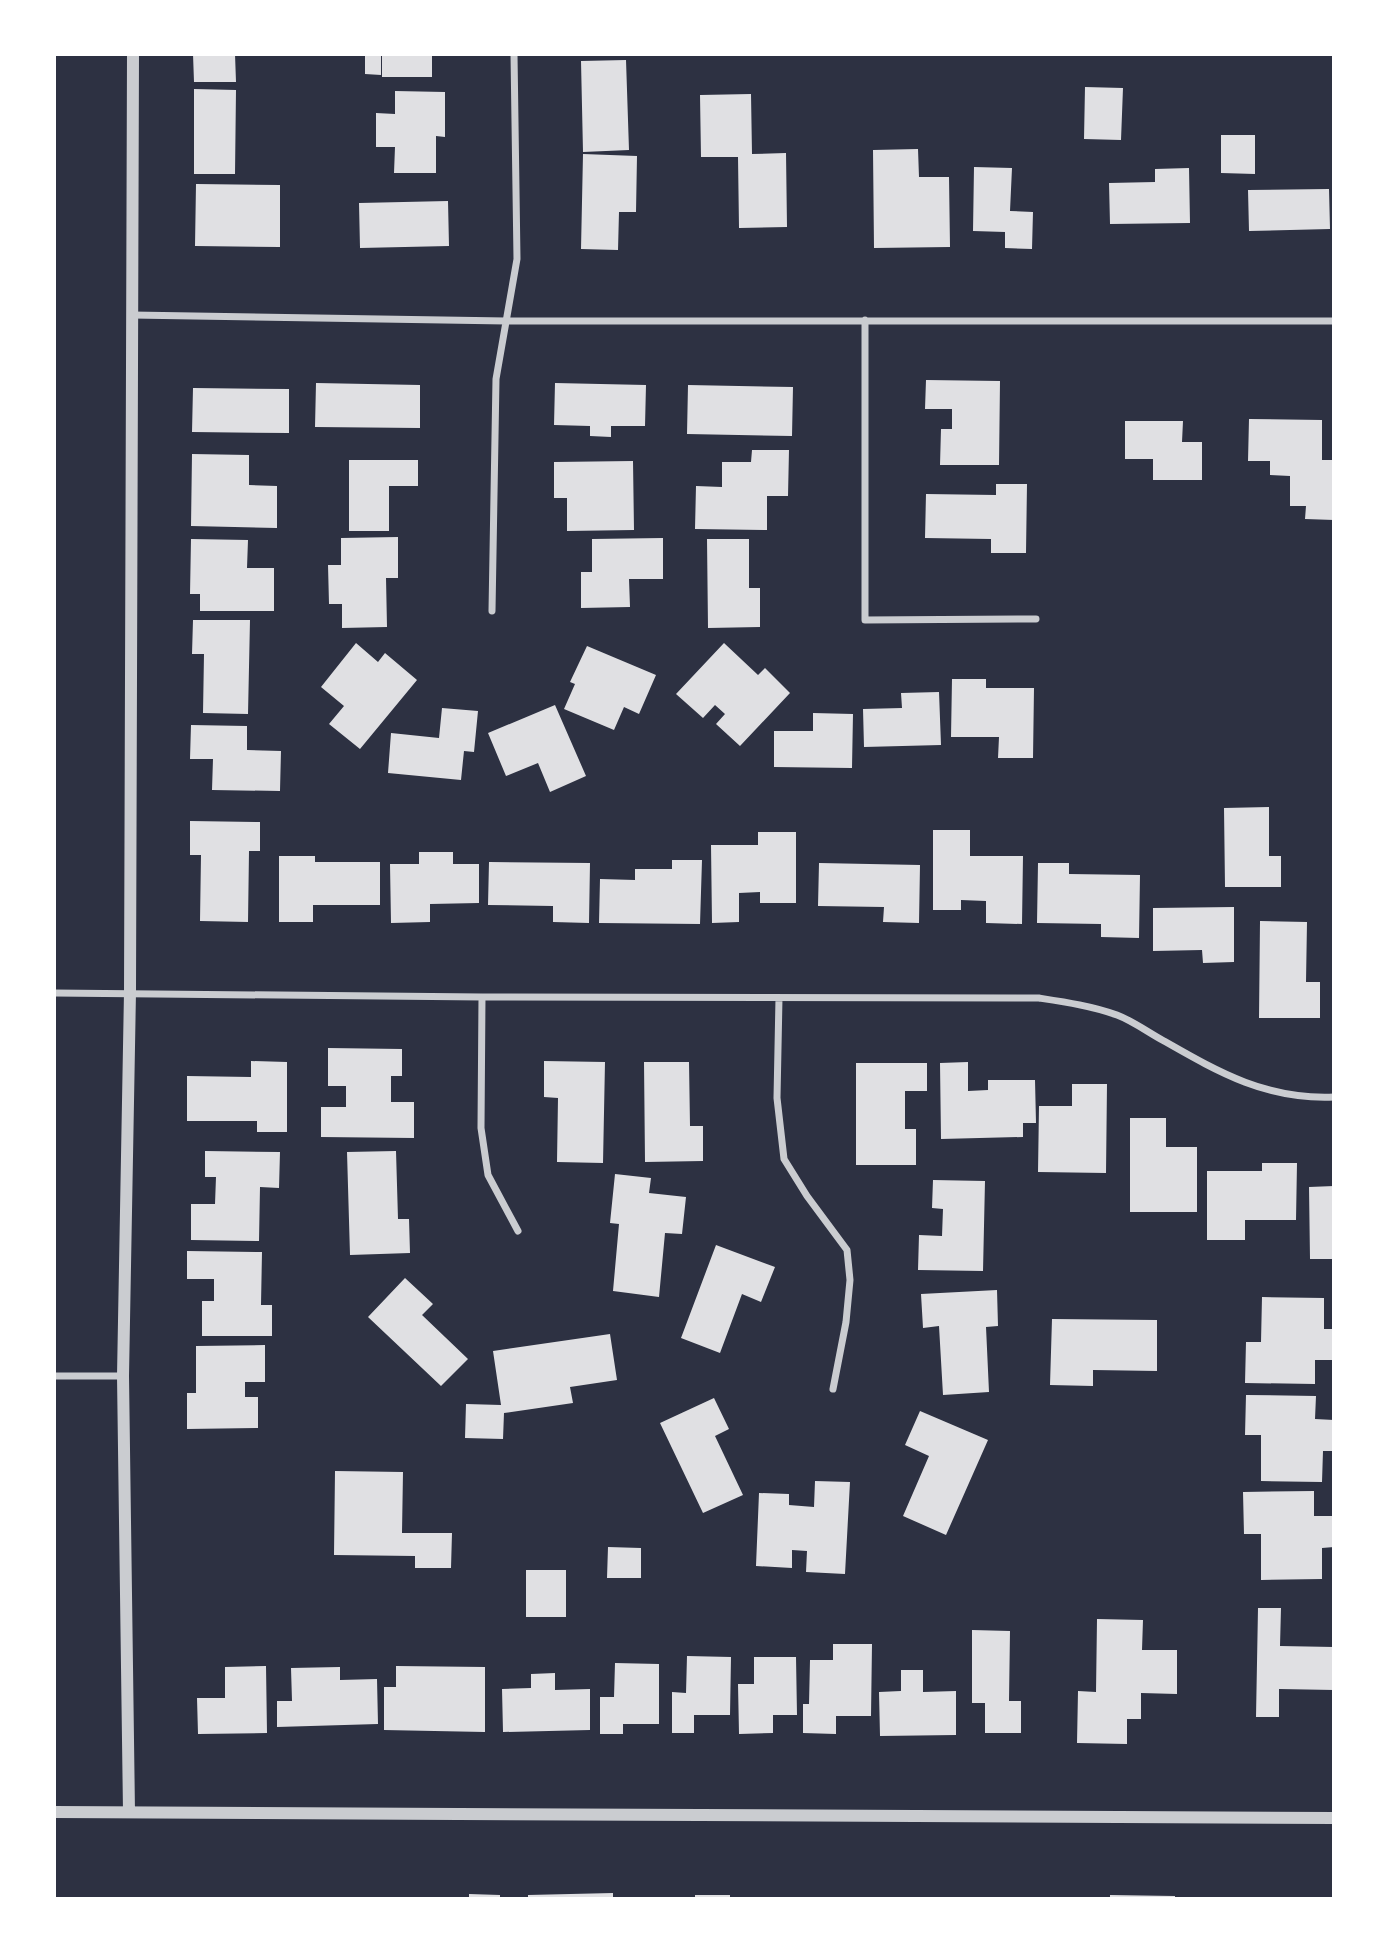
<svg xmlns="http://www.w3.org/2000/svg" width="1388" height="1953" viewBox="0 0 1388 1953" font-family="Signika,sans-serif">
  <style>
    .building { fill: #e0e0e3 }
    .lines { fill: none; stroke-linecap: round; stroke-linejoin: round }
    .minor { stroke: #caccd0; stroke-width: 7 }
    .tertiary { stroke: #caccd0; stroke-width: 12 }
  </style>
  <rect width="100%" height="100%" fill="#2d3142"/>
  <!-- building -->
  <path class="building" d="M193,54H235L236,82H194Z
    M382,54H432V77H382Z
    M365,56H381V75L365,74Z
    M626,60L629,150L583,152L581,61Z
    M1085,87L1123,88L1121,140L1084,139Z
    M194,89L236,90L235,174H194Z
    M395,91L445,92V137L436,136V173H394L395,147H376V113L395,114Z
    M751,94L752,154L786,153L787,227L739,228L738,157H701L700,95Z
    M1221,135H1255V174L1221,173Z
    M918,149L919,177H949L950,247L874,248L873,150Z
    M583,154L637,156L636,212H619L618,250L581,249Z
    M974,167L1012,168L1010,211L1033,212L1032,249L1005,248V232L973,231Z
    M1189,168L1190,223L1110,224L1109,183L1155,182V169Z
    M196,184L280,185V247L195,246Z
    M1329,189L1330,229L1249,231L1248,190Z
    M448,201L449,246L360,248L359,203Z
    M926,380L1000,381L999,465H940L941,429H952V409H925Z
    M316,383L420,385V428L315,427Z
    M555,383L646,385L645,426H611V437L590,436V426L554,425Z
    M688,385L793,387L792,436L687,434Z
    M193,388L289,389V433L192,432Z
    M1249,419L1322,420V460H1334V520L1305,519L1306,506H1290V476L1270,475V461H1248Z
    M1125,421H1183L1182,442H1202V480H1153V459H1125Z
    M752,450H789L788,496H767V530L695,529L696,486L722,487V462H751Z
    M192,454L249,455V485L277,486V528L191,526Z
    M349,460H418V486H389V531H349Z
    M633,461L634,530L567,531V498H554V462Z
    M996,484H1027L1026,553H991V539L925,538L926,494L996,495Z
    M398,537V578H386L387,627L342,628V604H329L328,565H341V538Z
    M663,538V579H629L630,607L581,608V572H592V539Z
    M191,539L248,540L247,568H274V611H200V594H190Z
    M707,539H749V588H760V627L708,628Z
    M193,620H250L248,714L203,713L204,654H192Z
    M356,643L378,662L385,653L417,680L360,749L329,724L344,706L321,687Z
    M724,643L758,675L765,668L790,693L740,746L716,724L725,714L715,705L703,718L676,694Z
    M587,646L656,675L639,714L624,707L614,730L564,709L575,684L570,682Z
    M952,679H986V688H1034L1033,758H998L999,737H951Z
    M939,692L941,745L864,747L863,709L902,708L901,693Z
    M555,705L586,776L550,792L538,763L506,776L488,733Z
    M442,708L478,711L474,752L464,751L461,780L388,773L391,733L439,738Z
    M813,713L853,714L852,768L774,767V731H813Z
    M191,725L247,726V750L281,751L280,791L212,790L213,759H190Z
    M1269,807V856H1281V887H1225L1224,808Z
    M190,821L260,822V851H249L248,922L200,921L201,855H190Z
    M933,830H970V856H1023L1022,924L986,923V901L961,900V910H933Z
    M758,832H796V903H760V892L739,893V922L712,923L711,845H758Z
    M419,852H453V864H479V903L430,904V922L391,923L390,864H419Z
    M279,856H315V862H380V905H313V922H279Z
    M672,860H702L700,924L599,923L600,879L635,880V869H672Z
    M489,862L590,863L589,923L553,922V906L488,905Z
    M819,863L920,865L919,923L883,922L884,907L818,906Z
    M1038,863H1069V874L1140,875L1139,938L1101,937V924L1037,923Z
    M1234,907V962L1203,963L1202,950L1153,951V908Z
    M1260,921L1307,922L1306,982H1320V1018H1259Z
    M328,1048L402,1049V1076H391V1102H414V1138L321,1137V1107H346V1086H328Z
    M251,1061L287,1062V1132H257V1121H187V1076L251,1077Z
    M544,1061L605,1062L603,1163L557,1162L558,1098L544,1097Z
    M644,1062H689L690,1126H703V1161L645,1162Z
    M968,1062V1091L988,1090V1080H1035L1036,1123H1023V1137L941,1139L940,1063Z
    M856,1063H927V1091H905V1129H916V1165H856Z
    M1072,1084H1107L1106,1173L1038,1172L1039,1106H1072Z
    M1130,1118H1166V1147H1197V1212H1130Z
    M205,1151L280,1152L279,1188L260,1187L259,1241L191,1240V1204H215L216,1177H205Z
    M396,1151L398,1219H409L410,1253L350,1255L347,1152Z
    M1262,1163H1297L1296,1220H1245V1240H1207V1171H1262Z
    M615,1174L651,1178L649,1193L686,1197L682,1234L665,1233L659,1297L613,1291L619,1224L610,1223Z
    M933,1180L985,1181L983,1271L918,1270L919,1235L942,1236L943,1209L932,1208Z
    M1334,1186V1259H1310L1309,1187Z
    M716,1245L775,1267L761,1302L742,1294L720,1353L681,1338Z
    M187,1251L262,1252L261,1305H272V1336H202V1301H214V1279H187Z
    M405,1278L433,1304L422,1315L468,1359L441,1386L368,1317Z
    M997,1290L998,1326L986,1327L989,1392L943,1395L939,1326L923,1328L921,1294Z
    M1262,1297L1324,1298V1329H1334V1360H1315V1384L1245,1383L1246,1342H1261Z
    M1052,1319L1157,1320V1371L1093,1370V1386L1050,1385Z
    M610,1334L617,1380L570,1387L573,1403L504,1413L503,1439L465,1438L466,1404L501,1405L493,1351Z
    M265,1345V1382H245V1397H258V1428L187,1429V1393H196V1346Z
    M1246,1395L1316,1396L1315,1419L1334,1420V1451H1323L1322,1482L1261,1481V1435H1245Z
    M714,1398L729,1429L715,1436L743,1495L703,1513L660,1423Z
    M920,1411L988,1440L946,1535L903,1516L929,1456L905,1445Z
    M335,1471L403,1472L402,1533H452L451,1568H415V1556L334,1555Z
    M815,1481L850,1482L845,1574L806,1572L807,1551L792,1550V1568L756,1566L759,1493L789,1494V1505L814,1507Z
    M1314,1491V1516H1334V1547L1322,1548V1579L1261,1580V1534H1244L1243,1492Z
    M608,1547L641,1548V1578H607Z
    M526,1570H566V1617H526Z
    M1258,1608H1281L1280,1646L1334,1647V1690L1279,1689V1717H1256Z
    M1097,1619L1143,1620L1142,1650H1177V1694L1141,1693V1719H1127V1744L1077,1743L1078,1691L1096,1692Z
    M972,1630L1010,1631L1009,1701H1021V1733H985V1703H972Z
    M833,1644H872L871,1716H836V1734L803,1733V1704H809L810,1660H833Z
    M687,1656L731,1657L730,1715H694V1733H672V1692L686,1693Z
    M754,1657H796L797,1715H773V1733L739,1734L738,1684H754Z
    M615,1663L659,1664V1724H623V1734H600V1697H614Z
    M266,1666L267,1733L198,1734L197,1698H225V1667Z
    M396,1666L485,1667V1732L384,1730V1687H396Z
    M340,1667V1680L377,1679L378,1724L277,1727V1701H292L291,1668Z
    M901,1670H923V1692L956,1691V1735L880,1736L879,1692L901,1691Z
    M555,1673V1690L590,1689V1730L503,1732L502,1689L531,1688V1674Z
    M613,1893V1899H528V1895Z
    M469,1894L500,1895V1899H469Z
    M695,1895H730V1899H695Z
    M1110,1895L1175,1896V1899H1110Z"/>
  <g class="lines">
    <!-- minor -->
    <path class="minor" d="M132,315L506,321H1334
      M865,320V620L1036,619
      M492,611L496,379L517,259L514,54
      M54,993L482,997L1039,998C1065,1002 1092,1006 1117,1015C1133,1021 1149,1033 1164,1041C1220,1073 1267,1100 1334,1097
      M482,997L481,1128L488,1175L518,1231
      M779,998L777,1098L784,1159L807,1196L847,1250L850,1280L846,1322L833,1389
      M54,1376H123"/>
    <!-- tertiary -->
    <path class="tertiary" d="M54,1812L1334,1818
      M129,1812L123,1376L130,992L133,54"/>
  </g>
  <!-- border -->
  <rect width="1388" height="1953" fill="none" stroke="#ffffff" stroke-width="112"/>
</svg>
